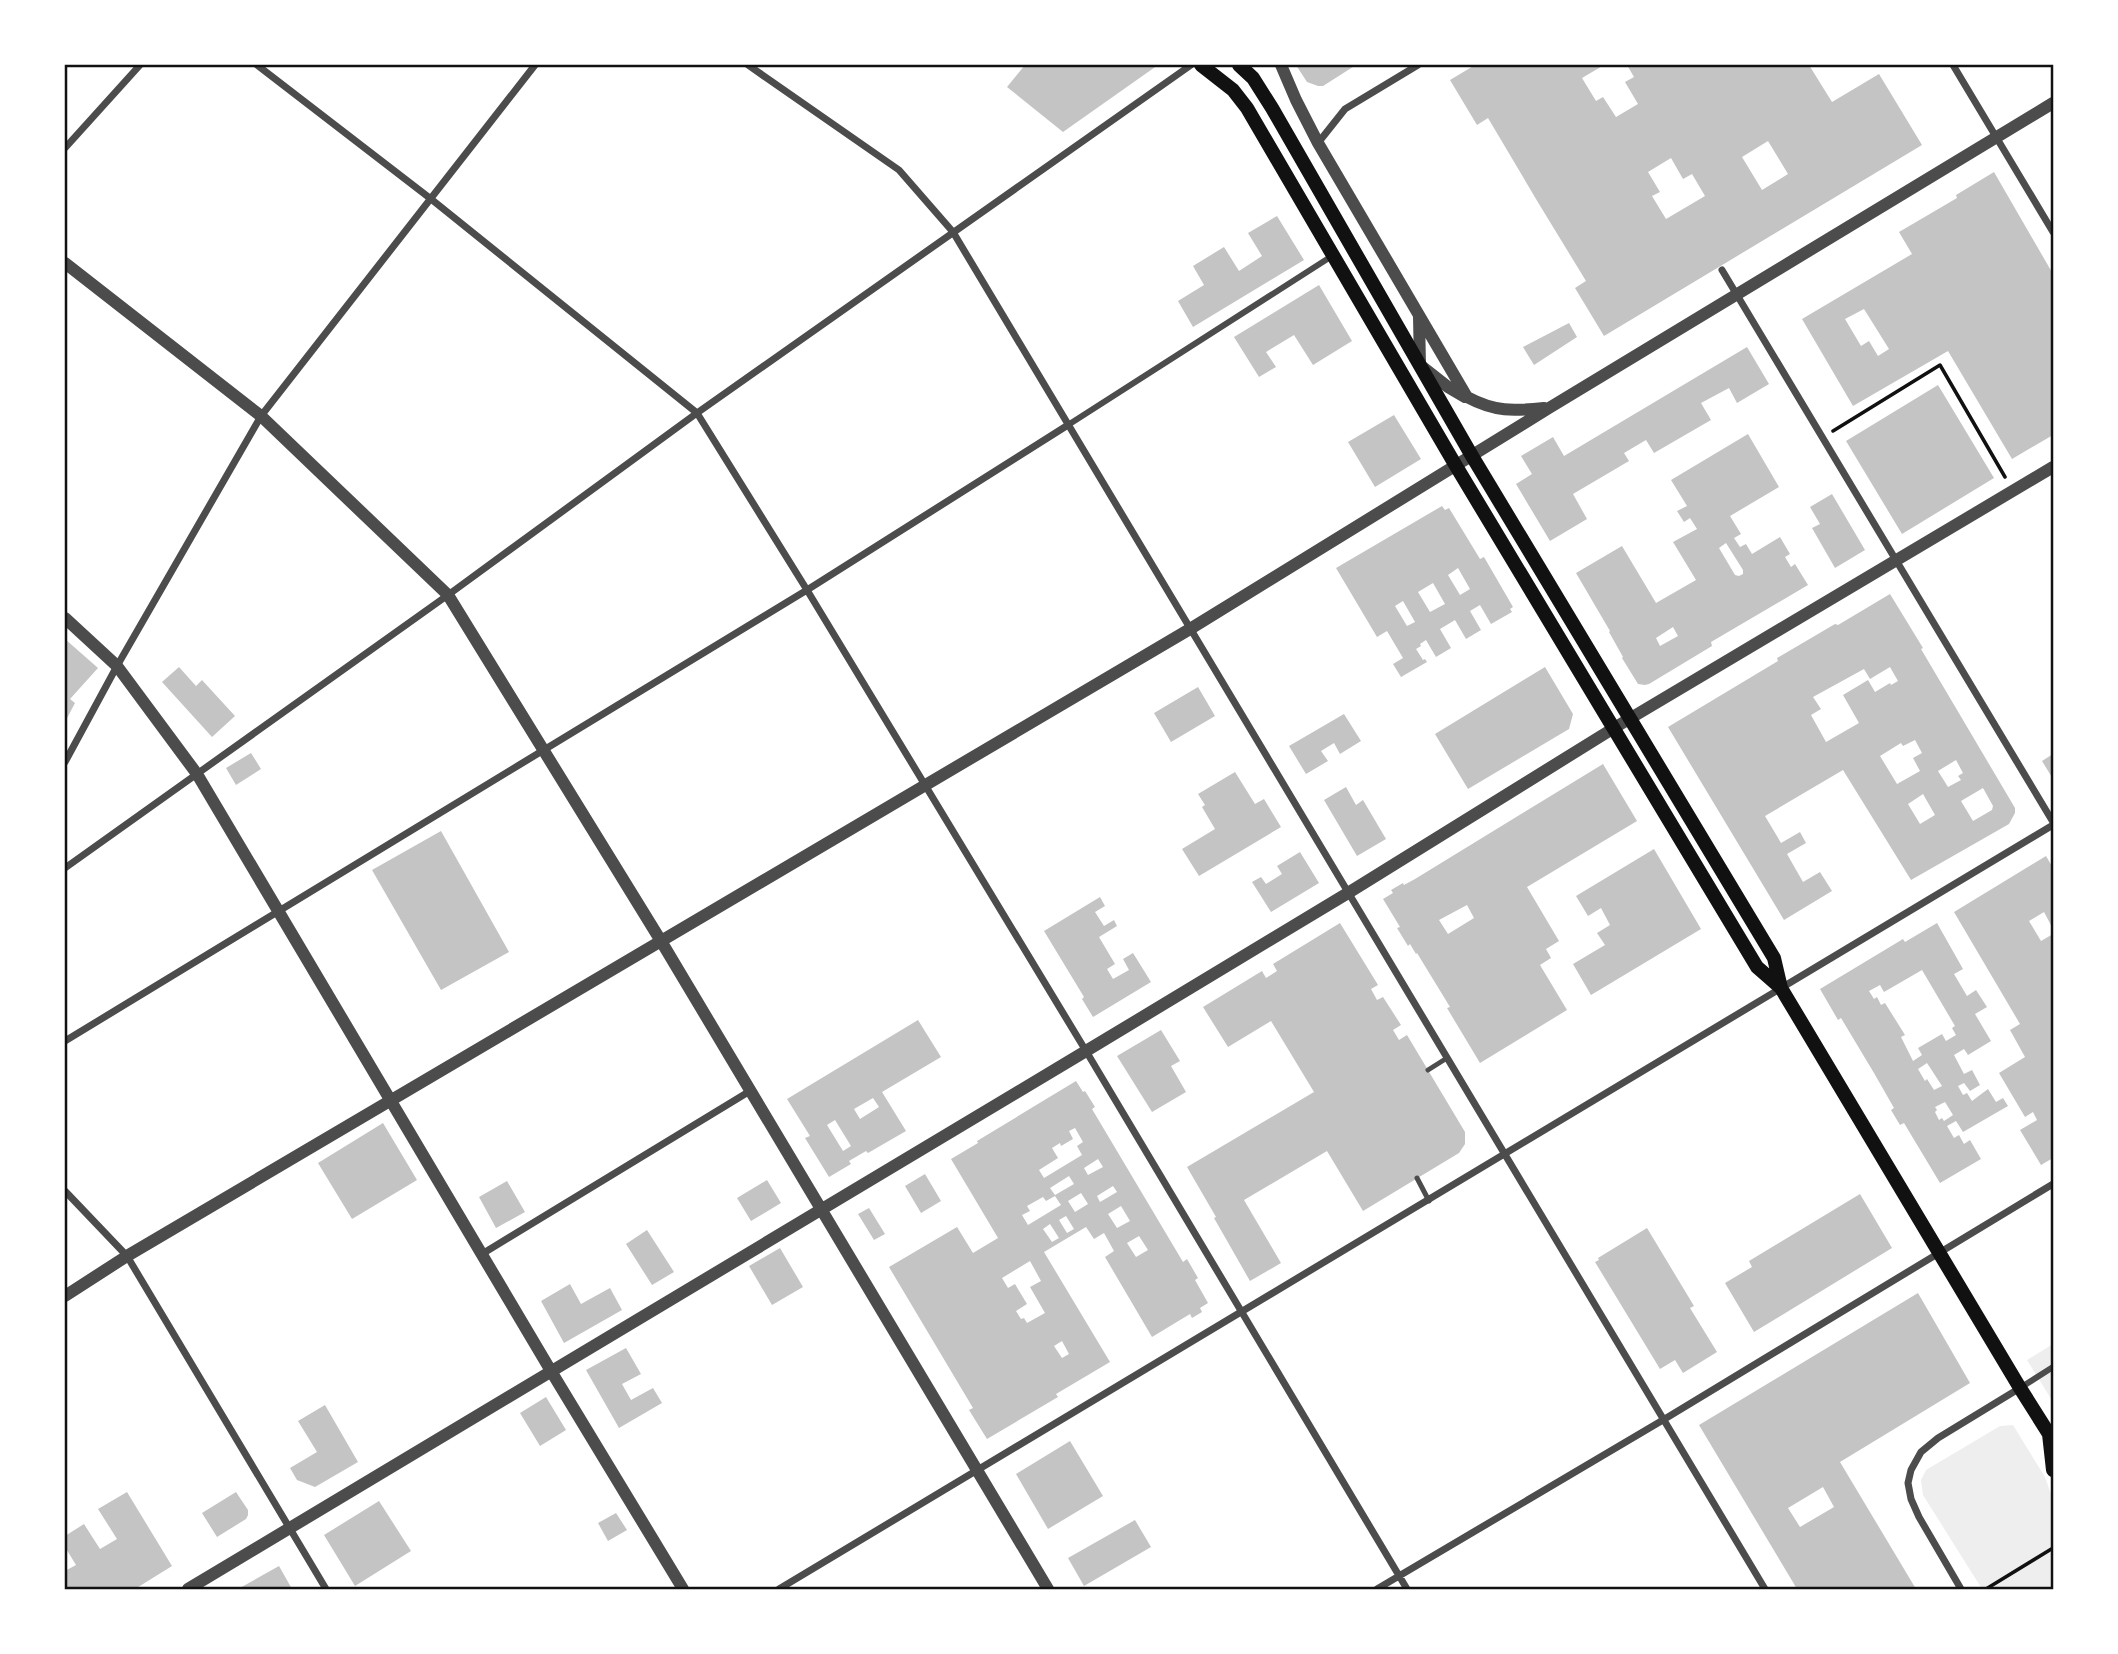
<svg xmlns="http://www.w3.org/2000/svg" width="2118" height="1654" viewBox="0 0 2118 1654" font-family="Figtree,sans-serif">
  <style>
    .green { fill: #eee }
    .building { fill: #c4c4c4; fill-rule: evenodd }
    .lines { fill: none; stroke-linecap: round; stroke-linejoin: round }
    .path { stroke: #111; stroke-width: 3.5 }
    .service { stroke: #4c4c4c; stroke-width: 5 }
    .pedestrian { stroke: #4c4c4c; stroke-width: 6 }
    .minor { stroke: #4c4c4c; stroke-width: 7 }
    .tertiary { stroke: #4c4c4c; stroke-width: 12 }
    .secondary { stroke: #111; stroke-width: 14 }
    .neatline { fill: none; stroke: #111; stroke-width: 2.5 }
  </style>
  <rect width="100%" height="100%" fill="#fff"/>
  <!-- green -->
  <path class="green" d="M2053,1344V1402L2027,1360Z
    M2013,1425L2045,1477L2053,1500V1589H1982L1923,1495L1921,1480L1926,1470L2000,1426Z"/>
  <!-- building -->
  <path class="building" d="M1025,65H1158L1063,132L1007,87Z
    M1296,65H1356L1323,86H1318L1307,82Z
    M1475,65H1604L1582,78L1596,101L1603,97L1616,117L1638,104L1625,82L1634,77L1627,65H1809L1832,102L1879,74L1922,145L1604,336L1575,288L1586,281L1539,204L1488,118L1477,125L1450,80ZM1768,141L1788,174L1762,190L1742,157ZM1671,158L1683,179L1692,174L1705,196L1666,219L1652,196L1660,192L1648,172Z
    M1994,172L2053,274V435L2012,459L1948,351L1853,406L1802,319L1912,254L1899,232L1957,198L1956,195ZM1864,309L1889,349L1878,356L1869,341L1861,346L1845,319Z
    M1277,216L1304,260L1193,327L1178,301L1204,285L1193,266L1224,247L1239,271L1262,256L1248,233Z
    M1319,285L1352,341L1313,365L1294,335L1266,352L1276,367L1259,377L1234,337Z
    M1569,323L1577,337L1534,365L1523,347Z
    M1747,347L1769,384L1737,403L1729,388L1701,403L1711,420L1654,453L1646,440L1624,453L1629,461L1573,494L1587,519L1550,541L1516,484L1532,474L1521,456L1553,437L1564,456Z
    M1938,385L1994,478L1902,534L1846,441Z
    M1394,415L1421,459L1375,487L1348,442Z
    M1748,434L1779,487L1730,516L1741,534L1734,538L1740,547L1746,544L1752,554L1780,537L1790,554L1785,557L1791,567L1795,564L1808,585L1711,642L1712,646L1649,684L1645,685L1638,684L1622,658L1623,657L1609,632L1610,631L1576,573L1622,546L1656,603L1696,580L1673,542L1697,529L1690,518L1684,522L1677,511L1687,506L1671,480ZM1726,543L1743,570V574L1739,576L1735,575L1719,548ZM1673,627L1678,636L1660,646L1656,638Z
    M1832,494L1865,550L1835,568L1812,528L1820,524L1810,507Z
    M1442,506L1445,510L1449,508L1480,559L1484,557L1513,607L1510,609L1512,612L1491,624L1480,605L1470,611L1481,630L1466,639L1455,620L1440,629L1451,648L1436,657L1426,640L1420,644L1421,646L1416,649L1423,660L1425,659L1427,662L1401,677L1393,664L1403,658L1387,631L1377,637L1336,568ZM1458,568L1470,589L1460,595L1448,575ZM1433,583L1445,604L1430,612L1418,592ZM1403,601L1415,622L1407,626L1395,606Z
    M1890,594L1923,648L1921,649L2015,808V813L2009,824L1911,880L1843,770L1765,816L1781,843L1800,832L1806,843L1787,854L1803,882L1820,872L1832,891L1784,920L1668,727L1778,661L1777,658L1835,624L1838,625ZM1890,667L1898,681L1891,685L1890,683L1875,692L1868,680L1843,695L1859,723L1826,742L1811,715L1821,709L1813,697L1864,669L1870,679ZM1915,740L1922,753L1913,758L1920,771L1897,784L1880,756L1901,743L1903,746ZM1956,760L1963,773L1958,776L1961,780L1948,787L1938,771ZM1983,788L1993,806L1992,810L1973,821L1961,801ZM1923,794L1935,815L1920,824L1908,804Z
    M65,639L98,668L70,699L75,703L65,722Z
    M179,667L196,686L202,680L235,716L212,737L162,682Z
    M1545,667L1573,714L1569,729L1468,789L1435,734Z
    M1198,687L1215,716L1171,742L1154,713Z
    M1344,714L1361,741L1340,754L1334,743L1321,751L1328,761L1306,774L1289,746Z
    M251,753L261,769L236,785L226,768Z
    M2053,754V779L2042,761Z
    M1603,764L1637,821L1527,887L1559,941L1546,949L1551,958L1540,965L1567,1010L1480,1063L1447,1008L1450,1007L1417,953L1416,954L1410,944L1408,946L1397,928L1400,927L1383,899L1393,893L1391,890L1403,883L1404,885L1415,879ZM1467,905L1474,918L1448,934L1439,920Z
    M1235,772L1255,804L1264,799L1281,827L1199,876L1182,849L1215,829L1202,807L1205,805L1198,794Z
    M1346,787L1356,805L1363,800L1386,839L1357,856L1324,800Z
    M441,831L509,952L441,990L372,870Z
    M1654,849L1701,929L1591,995L1573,964L1605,945L1597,933L1610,925L1601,908L1588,916L1576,896Z
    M1300,852L1319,883L1271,912L1252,882L1261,877L1266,884L1282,874L1277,866Z
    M2046,856L2053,868V929L2044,912L2029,921L2041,941L2053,934V1158L2041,1165L2020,1130L2037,1120L2033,1112L2025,1117L1999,1073L2025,1057L2010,1030L2020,1024L1954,912Z
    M1100,897L1105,906L1095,912L1104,926L1114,920L1117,926L1099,937L1115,964L1107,969L1113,979L1129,970L1123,959L1133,953L1151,982L1093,1017L1082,999L1084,997L1044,931Z
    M1340,923L1378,985L1371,989L1377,1000L1383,997L1401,1025L1393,1030L1399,1040L1407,1035L1465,1132V1144L1459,1153L1363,1211L1327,1151L1244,1200L1281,1263L1250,1281L1214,1218L1216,1217L1187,1167L1314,1092L1271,1021L1228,1047L1203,1007L1262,971L1266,978L1277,971L1273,964Z
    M1937,923L1963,969L1954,974L1967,996L1976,990L1987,1007L1975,1014L1991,1041L1968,1055L1964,1049L1954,1055L1964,1074L1972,1070L1980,1085L1970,1091L1964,1083L1958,1086L1963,1095L1967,1093L1972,1101L1988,1089L1996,1102L2003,1098L2008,1106L1963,1132L1956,1121L1947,1126L1954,1138L1959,1135L1964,1144L1970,1140L1981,1159L1940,1183L1904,1123L1900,1125L1891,1110L1894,1108L1874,1073L1841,1018L1838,1020L1820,989L1903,939L1905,942ZM1922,970L1955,1026L1952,1028L1956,1035L1946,1041L1942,1034L1918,1048L1922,1055L1913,1061L1901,1037L1905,1035L1885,1003L1881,1005L1877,997L1874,999L1869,991L1880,985L1884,992ZM1927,1063L1942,1086L1934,1090L1927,1079L1925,1081L1918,1069ZM1945,1102L1953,1115L1944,1121L1942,1118L1939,1120L1935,1112L1937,1110L1935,1107Z
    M918,1020L941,1057L882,1092L906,1131L868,1153L866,1151L849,1161L851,1164L829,1177L805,1138L810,1136L787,1099ZM873,1098L879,1107L860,1119L854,1109ZM835,1120L851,1146L843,1151L827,1125Z
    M1161,1030L1180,1061L1171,1066L1186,1092L1152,1112L1117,1056Z
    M1076,1081L1083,1092L1085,1091L1095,1107L1092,1109L1183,1262L1187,1259L1198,1278L1195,1280L1208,1303L1200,1308L1202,1312L1192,1318L1190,1314L1152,1337L1105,1257L1114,1251L1104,1233L1094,1239L1086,1227L1044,1252L1110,1362L1056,1394L1058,1397L987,1439L969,1410L973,1408L889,1267L957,1227L973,1253L998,1238L951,1159L978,1143L977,1141ZM1075,1128L1083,1142L1077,1146L1082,1155L1044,1178L1039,1170L1058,1158L1052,1148L1060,1143L1061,1146L1073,1139L1069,1131ZM1098,1159L1103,1167L1088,1175L1084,1168ZM1069,1176L1074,1184L1055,1195L1050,1188ZM1113,1186L1117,1192L1100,1202L1097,1196ZM1081,1193L1088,1204L1075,1212L1068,1201ZM1055,1196L1061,1205L1028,1225L1022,1215L1030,1211L1027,1206L1043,1197L1046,1201ZM1121,1206L1130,1221L1117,1228L1108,1214ZM1066,1216L1074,1229L1067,1233L1059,1220ZM1050,1224L1059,1238L1052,1242L1043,1229ZM1139,1236L1148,1250L1136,1257L1127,1243ZM1030,1261L1041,1281L1030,1287L1045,1313L1027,1323L1024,1318L1021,1319L1016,1311L1027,1304L1015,1284L1008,1288L1002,1278ZM1062,1341L1069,1354L1062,1358L1054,1346Z
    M383,1123L417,1180L352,1219L318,1163Z
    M925,1174L941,1201L921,1213L905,1186Z
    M767,1180L781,1203L751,1221L737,1198Z
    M507,1181L525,1212L496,1228L479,1197Z
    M1860,1194L1892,1248L1754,1332L1725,1283L1752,1267L1749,1261Z
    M869,1208L885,1234L874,1240L858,1214Z
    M1647,1228L1694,1306L1690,1308L1717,1352L1683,1373L1675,1360L1660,1369L1595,1262L1599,1260L1598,1258Z
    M647,1230L674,1272L652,1285L626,1244Z
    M780,1248L803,1287L772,1305L749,1266Z
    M570,1284L581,1304L610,1288L622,1310L564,1343L541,1301Z
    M1918,1293L1970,1383L1840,1462L1916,1589H1797L1699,1425ZM1823,1487L1834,1507L1800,1527L1788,1508Z
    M626,1348L641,1374L622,1384L631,1400L653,1388L662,1403L619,1428L586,1370Z
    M546,1397L566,1430L540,1446L520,1413Z
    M325,1405L358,1462L315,1487L297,1480L290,1468L317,1452L298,1421Z
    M1070,1441L1103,1496L1048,1529L1016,1474Z
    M127,1492L172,1566L135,1589H65V1571L76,1565L65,1547V1536L84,1524L100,1549L117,1539L98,1509Z
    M236,1492L248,1510V1515L246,1519L217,1537L202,1513Z
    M379,1501L411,1551L355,1586L324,1535Z
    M616,1513L627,1530L608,1541L598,1523Z
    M1135,1520L1151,1547L1084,1586L1068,1558Z
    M279,1566L292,1589H238Z"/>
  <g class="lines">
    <!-- path -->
    <path class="path" d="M1833,431L1940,365L2005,477
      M1986,1589L2053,1548"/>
    <!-- service -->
    <path class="service" d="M1428,1070L1447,1058
      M1417,1178L1429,1201"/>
    <!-- pedestrian -->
    <path class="pedestrian" d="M1068,425L1332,256
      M2020,1388L2053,1367"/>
    <!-- minor -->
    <path class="minor" d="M257,65L431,199L697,413L807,590L1086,1051L1407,1589
      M748,65L899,170L953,232L1765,1589
      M1953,65L2053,232
      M1318,143L1345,109L1418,65
      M65,148L140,65
      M1722,270L2053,822
      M65,762L117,666L261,416L535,65
      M65,868L448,595L697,413L1191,65
      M65,1041L807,590L1068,425
      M65,1191L127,1256L326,1589
      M482,1254L750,1091
      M779,1589L2053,825
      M1377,1589L1663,1420L2053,1184
      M1961,1589L1919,1517L1911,1499L1908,1483L1911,1470L1921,1452L1938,1438L2020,1388"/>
    <!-- tertiary -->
    <path class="tertiary" d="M1281,65L1296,100L1318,143L1467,397C1495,412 1513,411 1544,408
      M65,263L261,416L448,595L661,941L1048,1589
      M1419,317L1420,365L1448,387L1465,397
      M65,618L117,666L197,774L551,1371L683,1589
      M65,1296L127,1256L1190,629L1549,408L2053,103
      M188,1589L1086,1051L1348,893L1614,728L2053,467"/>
    <!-- secondary -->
    <path class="secondary" d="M1201,65L1233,90L1247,108L1456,466L1757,967L1781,988L2020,1388L2049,1434L2053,1438
      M1239,65L1253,78L1272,108L1472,456L1774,958L1781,988
      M2049,1434L2053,1470"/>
  </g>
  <!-- border -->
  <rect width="2118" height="1654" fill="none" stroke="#ffffff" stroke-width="133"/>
  <rect x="66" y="66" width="1986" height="1522" class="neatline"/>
</svg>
